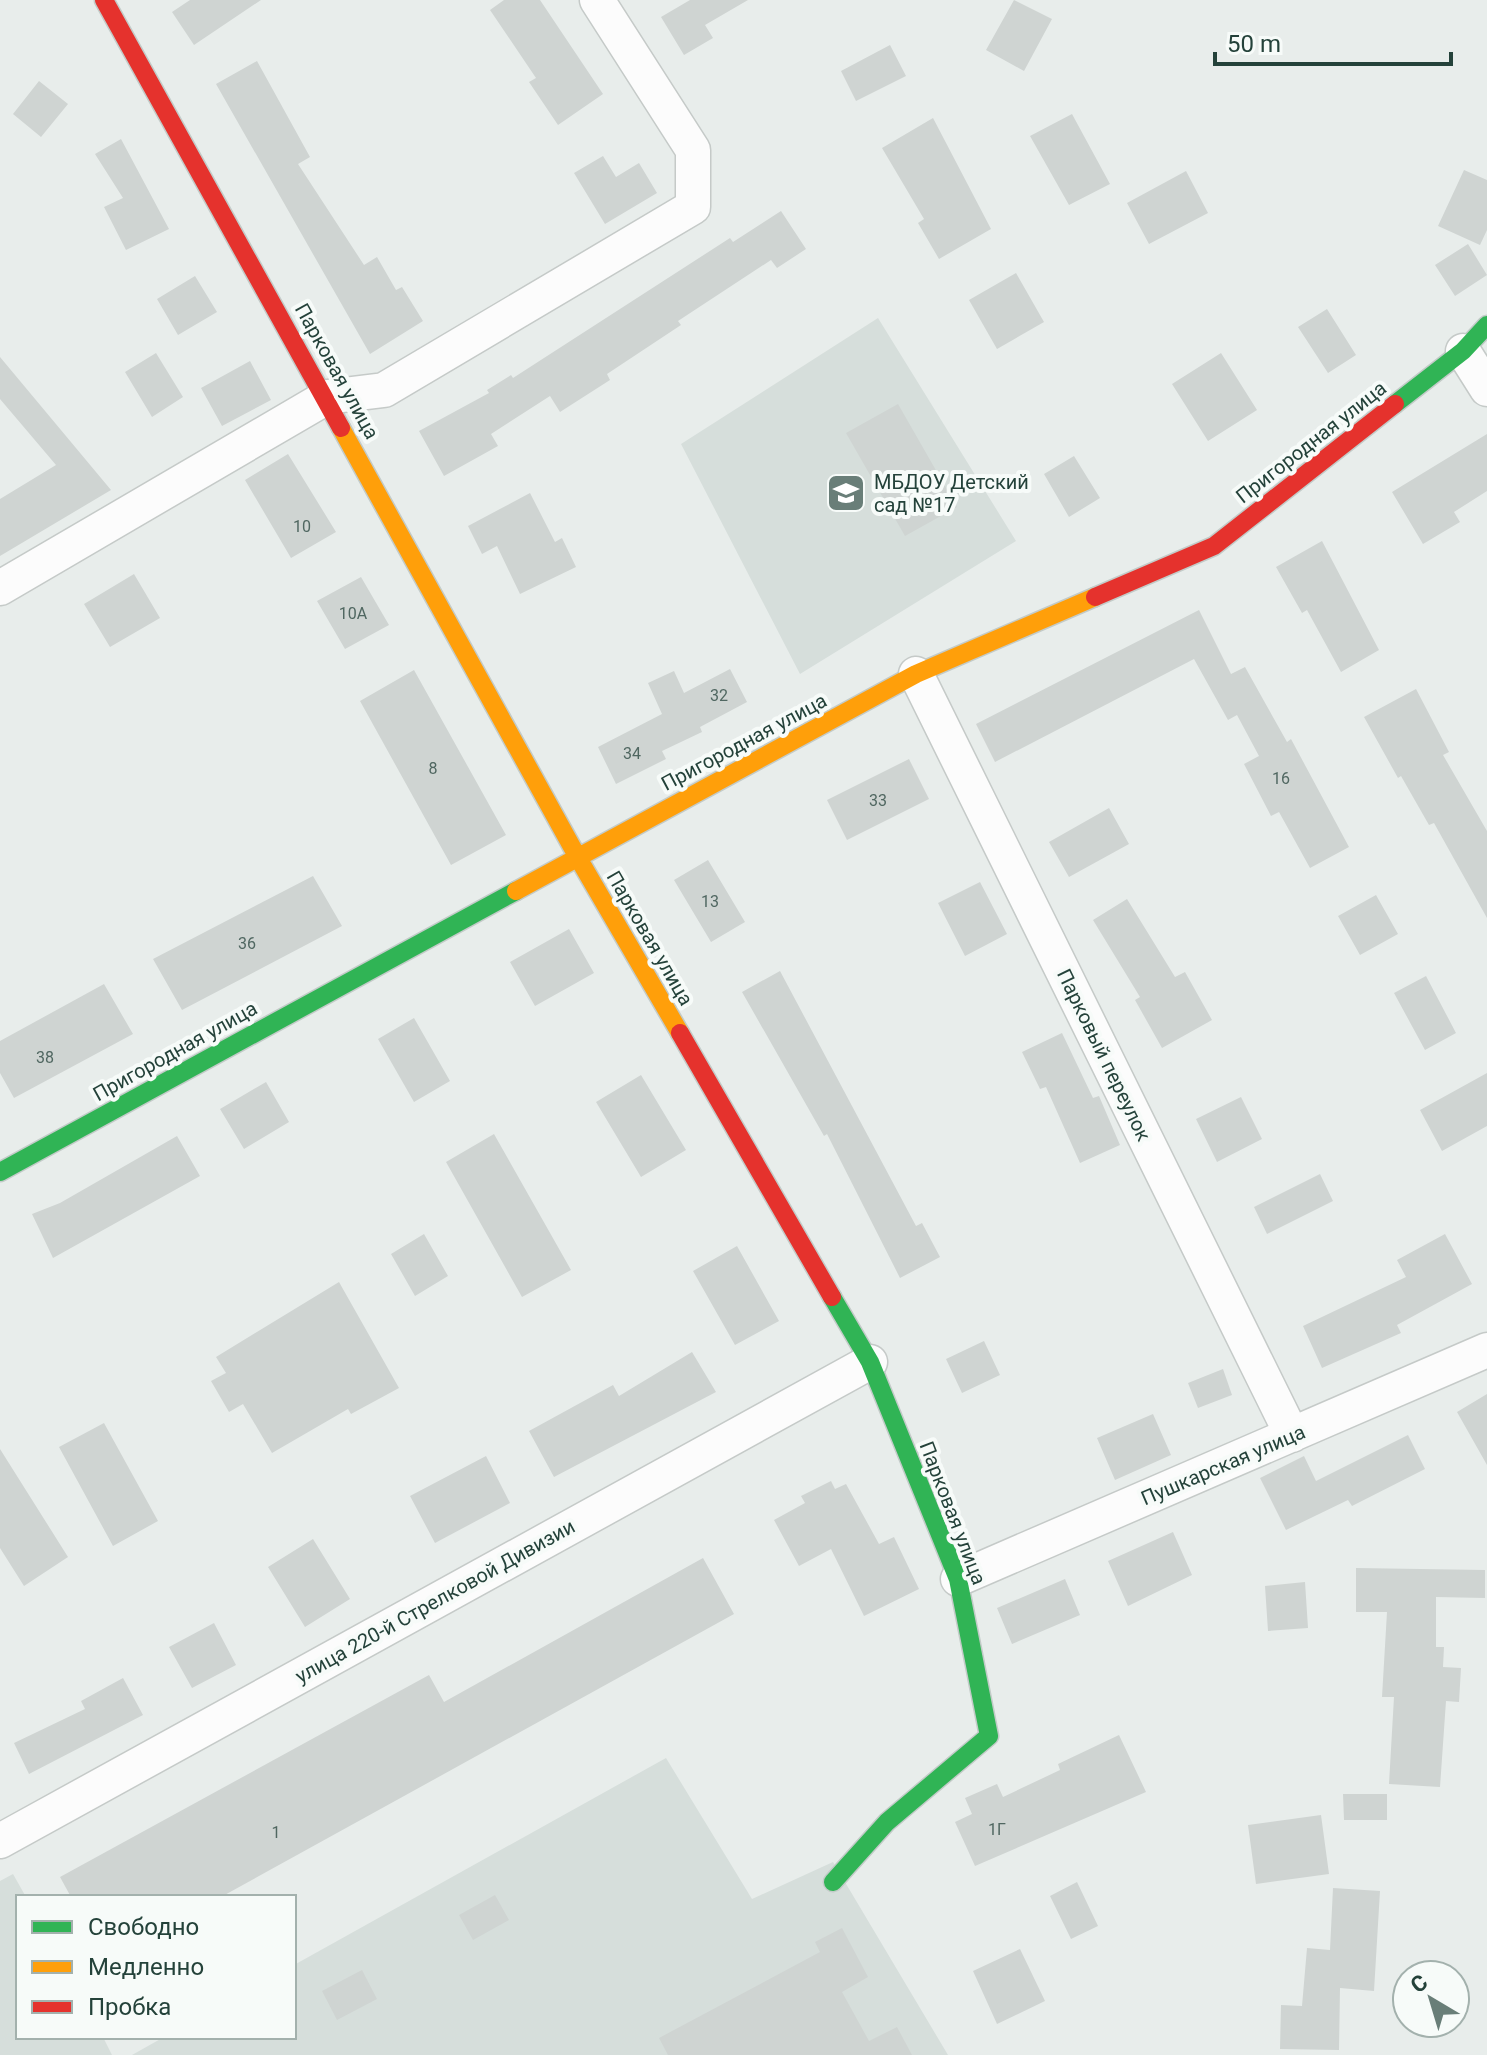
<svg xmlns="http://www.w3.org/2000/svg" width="1487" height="2055" viewBox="0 0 1487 2055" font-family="Roboto,sans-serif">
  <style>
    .built { fill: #d6dedb }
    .building { fill: #cfd4d2 }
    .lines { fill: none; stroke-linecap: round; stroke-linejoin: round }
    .street-casing { stroke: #c5cac8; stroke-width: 37 }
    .fast-casing { stroke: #c3cbc8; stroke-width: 21 }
    .slow-casing { stroke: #c3cbc8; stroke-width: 21 }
    .jam-casing { stroke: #c3cbc8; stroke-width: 21 }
    .street { stroke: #fcfcfc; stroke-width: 34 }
    .fast { stroke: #30b455; stroke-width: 18 }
    .slow { stroke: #ff9f0a; stroke-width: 18 }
    .jam { stroke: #e5322d; stroke-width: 18 }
    .labels { text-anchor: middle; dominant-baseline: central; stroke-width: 8; stroke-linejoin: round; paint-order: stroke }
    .number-label { font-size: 16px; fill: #506761 }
    .street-label { font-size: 20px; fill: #24423a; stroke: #f7fbf9 }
    .poi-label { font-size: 20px; fill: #24423a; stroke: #f7fbf9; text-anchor: start }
  </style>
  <rect width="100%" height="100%" fill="#e8edeb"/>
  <!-- built -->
  <path class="built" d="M878,318L1016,541L800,674L681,444Z
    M666,1758L752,1899L833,1862L948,2055H132L164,2037H294V1965Z
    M13,1874L26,1897H18V2037H103L112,2055H0V1881Z"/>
  <!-- building -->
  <path class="building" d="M190,0H261L194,45L172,12Z
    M504,0H540L603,94L558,125L529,82L536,78L490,10Z
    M690,0H748L705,25L713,38L684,55L661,17Z
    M1014,0L1052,19L1024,71L986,50Z
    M890,45L906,76L856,101L841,71Z
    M257,61L310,157L298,164L364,265L377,257L396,290L402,287L423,321L370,354L216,84Z
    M39,81L68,104L41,137L13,114Z
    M1072,114L1110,184L1069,205L1030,136Z
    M933,118L991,229L939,259L918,223L924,219L882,148Z
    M121,139L169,229L126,250L104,207L123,198L95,154Z
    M603,156L616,177L639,163L657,193L605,224L574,173Z
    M1464,170L1487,180V230L1480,245L1438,226Z
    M1186,171L1208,213L1149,244L1127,203Z
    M781,211L806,249L777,268L771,260L678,321L681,325L607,374L610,380L560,412L550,396L491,434L498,446L444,476L419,431L489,393L487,390L511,375L513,378L730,238L733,242Z
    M1468,244L1487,275L1455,296L1435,265Z
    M1016,273L1044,322L997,349L969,300Z
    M195,276L217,312L178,335L157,299Z
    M1327,309L1356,355L1328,373L1298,327Z
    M156,353L183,397L152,417L125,372Z
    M1221,353L1257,410L1208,441L1172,384Z
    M0,357L111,490L0,556V499L56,465L0,399Z
    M250,361L271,400L222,426L201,388Z
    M898,404L957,507L905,536L846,433Z
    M1487,434V491L1454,512L1460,522L1423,544L1392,492Z
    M288,454L336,532L291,558L245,480Z
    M1074,456L1100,498L1069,517L1044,474Z
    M530,493L555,542L562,538L576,567L520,594L497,546L482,554L468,526Z
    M1322,541L1379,650L1341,672L1307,610L1302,613L1276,567Z
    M134,574L160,618L110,647L84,604Z
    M361,577L389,625L345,649L317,601Z
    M1199,610L1231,674L1245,667L1287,742L1291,739L1349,847L1310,868L1279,812L1271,816L1244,764L1259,756L1237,715L1228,720L1194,659L995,762L976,724Z
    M730,669L747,702L700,727L702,732L662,751L666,759L616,784L598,747L662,714L648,683L674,671L684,693Z
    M414,670L506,835L451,865L360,701Z
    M1416,689L1449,752L1443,755L1487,831V918L1434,823L1429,825L1401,776L1398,778L1364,717Z
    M909,759L929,799L847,840L827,800Z
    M1109,808L1129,844L1069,877L1049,842Z
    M708,860L745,922L711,942L674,880Z
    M313,876L342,926L182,1010L153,959Z
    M980,882L1007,934L965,956L938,903Z
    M1376,895L1398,934L1360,955L1338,916Z
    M1127,899L1175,977L1185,972L1212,1020L1162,1048L1135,1000L1140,997L1093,920Z
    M569,929L594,973L535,1006L510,962Z
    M780,971L916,1226L922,1223L940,1257L900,1278L827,1134L824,1136L742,992Z
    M1426,976L1456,1033L1425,1050L1394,993Z
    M104,984L133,1034L14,1098L0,1073V1041Z
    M414,1018L450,1081L414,1102L378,1039Z
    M1062,1033L1093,1098L1099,1096L1120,1145L1080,1163L1046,1087L1040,1089L1022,1052Z
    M1487,1073V1126L1442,1151L1420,1110Z
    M641,1075L686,1150L641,1177L596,1102Z
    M266,1082L289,1122L244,1149L220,1109Z
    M1241,1097L1262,1139L1217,1162L1196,1119Z
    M494,1134L571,1270L522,1297L446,1162Z
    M177,1136L200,1176L53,1258L32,1214L60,1203Z
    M1320,1174L1333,1201L1267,1234L1254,1207Z
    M424,1234L448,1276L415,1296L391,1254Z
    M1445,1234L1472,1284L1397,1325L1401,1333L1322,1368L1303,1326L1406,1277L1397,1260Z
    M737,1246L779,1321L735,1345L693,1271Z
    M339,1282L399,1388L351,1414L348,1409L272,1453L243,1404L229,1412L211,1381L226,1373L216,1357Z
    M984,1341L1000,1375L962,1393L946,1359Z
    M692,1352L716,1392L554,1477L529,1431L613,1385L619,1396Z
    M1223,1369L1232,1395L1198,1408L1188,1383Z
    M1487,1394V1465L1457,1412Z
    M1153,1414L1171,1455L1115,1480L1097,1438Z
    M104,1423L158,1521L113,1546L59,1447Z
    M1408,1435L1425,1469L1352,1506L1348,1500L1286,1530L1260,1478L1304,1456L1316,1481Z
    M0,1449L68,1557L24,1586L0,1548Z
    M486,1456L510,1503L435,1543L410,1496Z
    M831,1481L835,1489L846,1484L879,1544L894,1537L919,1589L864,1616L831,1549L799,1566L774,1520L805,1503L801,1496Z
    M1173,1532L1192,1575L1128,1606L1108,1561Z
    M313,1539L350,1599L305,1627L268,1567Z
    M703,1558L734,1614L221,1897H71L60,1877L429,1675L444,1702Z
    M1356,1568L1485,1570V1598L1436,1597V1647H1444L1443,1667L1461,1668L1459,1702L1446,1701L1440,1787L1389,1784L1394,1697H1382L1387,1612H1356Z
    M1065,1579L1080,1615L1012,1644L997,1608Z
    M1305,1582L1308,1628L1268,1631L1265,1586Z
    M214,1623L236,1665L192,1688L169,1647Z
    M123,1678L143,1715L29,1774L14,1743L85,1709L81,1701Z
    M1119,1735L1146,1792L975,1866L955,1822L972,1814L965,1798L997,1784L1003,1797L1060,1770L1058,1764Z
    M1343,1794H1387V1820H1344Z
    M1321,1815L1329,1874L1256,1884L1248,1825Z
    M1077,1882L1098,1926L1071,1939L1050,1896Z
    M1333,1888L1380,1891L1374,1991L1340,1988L1339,2050L1280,2049L1281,2005L1302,2006L1307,1948L1330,1950Z
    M495,1895L509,1920L473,1940L459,1915Z
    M842,1928L868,1977L842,1992L869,2041L897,2027L912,2055H668L659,2038L820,1952L815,1942Z
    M1020,1949L1045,2001L997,2024L973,1971Z
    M362,1970L377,1999L337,2020L322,1991Z"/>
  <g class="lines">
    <!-- street casing -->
    <g class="street-casing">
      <path id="street" d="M1463,351L1487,389
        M0,588L327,397L384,390L693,207V150L597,0
        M916,674L1292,1435
        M958,1579L1487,1350
        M0,1841L870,1362"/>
    </g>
    <!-- fast casing -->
    <g class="fast-casing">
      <path id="fast" d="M1395,404L1463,351L1487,325
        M0,1172L516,891
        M832,1297L870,1362L958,1579L989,1736L887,1822L833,1882"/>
    </g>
    <!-- slow casing -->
    <g class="slow-casing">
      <path id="slow" d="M341,428L577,856L680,1033
        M516,891L916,674L1095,597"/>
    </g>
    <!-- jam casing -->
    <g class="jam-casing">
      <path id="jam" d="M104,0L341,428
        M1095,597L1214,546L1395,404
        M680,1033L832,1297"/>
    </g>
    <!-- street -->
    <use href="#street" class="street"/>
    <!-- fast -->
    <use href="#fast" class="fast"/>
    <!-- slow -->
    <use href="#slow" class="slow"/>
    <!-- jam -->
    <use href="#jam" class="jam"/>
  </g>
  <!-- icons -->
  <defs>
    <g id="school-square" transform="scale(2)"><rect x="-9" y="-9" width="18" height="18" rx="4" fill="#697e78" stroke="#f7fbf9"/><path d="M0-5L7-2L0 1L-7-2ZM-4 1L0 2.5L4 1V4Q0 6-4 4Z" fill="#fff"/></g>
  </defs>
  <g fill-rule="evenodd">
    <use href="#school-square" x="846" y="493"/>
  </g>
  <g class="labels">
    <!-- number labels -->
    <g class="number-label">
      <text x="302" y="526">10</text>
      <text x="353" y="613">10А</text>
      <text x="719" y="695">32</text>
      <text x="632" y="753">34</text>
      <text x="433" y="768">8</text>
      <text x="1281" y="778">16</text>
      <text x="878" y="800">33</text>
      <text x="710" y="901">13</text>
      <text x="247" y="943">36</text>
      <text x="45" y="1057">38</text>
      <text x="997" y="1829">1Г</text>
      <text x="276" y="1832">1</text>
    </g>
    <!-- street labels -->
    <g class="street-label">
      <text transform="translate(337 371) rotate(61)">Парковая улица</text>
      <text transform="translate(1311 442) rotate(-38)">Пригородная улица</text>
      <text transform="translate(744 742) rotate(-28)">Пригородная улица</text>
      <text transform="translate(650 938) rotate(60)">Парковая улица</text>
      <text transform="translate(175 1051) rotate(-29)">Пригородная улица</text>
      <text transform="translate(1104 1055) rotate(64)">Парковый переулок</text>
      <text transform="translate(1223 1465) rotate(-23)">Пушкарская улица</text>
      <text transform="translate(953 1513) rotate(69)">Парковая улица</text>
      <text transform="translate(435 1601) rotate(-29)">улица 220-й Стрелковой Дивизии</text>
    </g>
    <!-- poi labels -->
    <g class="poi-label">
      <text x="874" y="482">МБДОУ Детский<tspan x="874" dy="23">сад №17</tspan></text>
    </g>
  </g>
  <!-- legend -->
  <rect x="16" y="1895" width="280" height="144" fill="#f7fbf9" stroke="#a3b1ad" stroke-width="2"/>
  <rect x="32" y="1921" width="40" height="12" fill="#30b455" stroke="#a3b1ad" stroke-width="2"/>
  <text x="88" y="1935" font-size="24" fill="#24423a">Свободно</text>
  <rect x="32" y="1961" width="40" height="12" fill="#ff9f0a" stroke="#a3b1ad" stroke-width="2"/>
  <text x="88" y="1975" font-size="24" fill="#24423a">Медленно</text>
  <rect x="32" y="2001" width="40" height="12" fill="#e5322d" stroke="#a3b1ad" stroke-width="2"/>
  <text x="88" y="2015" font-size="24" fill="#24423a">Пробка</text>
  <!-- north arrow -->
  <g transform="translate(1431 1999) rotate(322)"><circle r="38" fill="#f7fbf9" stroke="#a3b1ad" stroke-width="2"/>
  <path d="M0-6L14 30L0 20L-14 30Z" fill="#697e78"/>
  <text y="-12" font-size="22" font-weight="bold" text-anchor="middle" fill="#24423a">С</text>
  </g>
  <!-- scale -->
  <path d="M1215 52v12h236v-12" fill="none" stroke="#24423a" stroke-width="4"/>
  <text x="1227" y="52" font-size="24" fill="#24423a" stroke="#f7fbf9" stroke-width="6" paint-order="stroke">50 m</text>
</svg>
